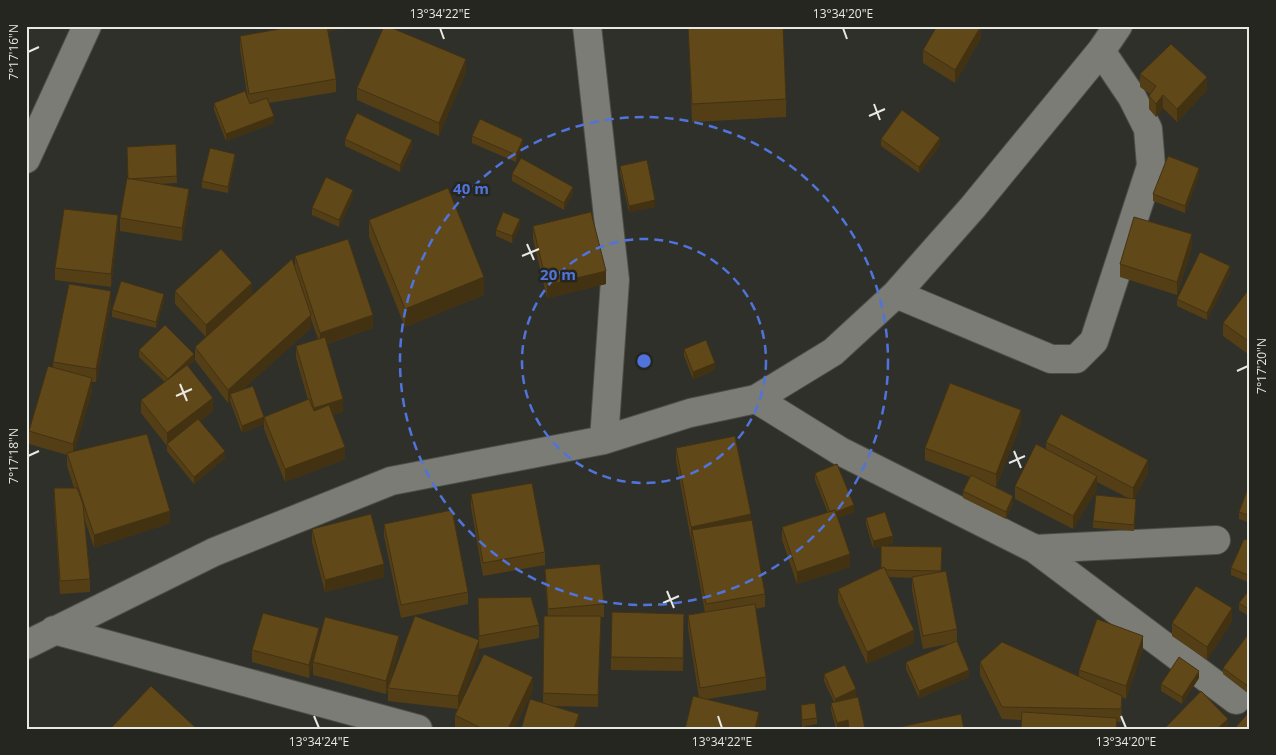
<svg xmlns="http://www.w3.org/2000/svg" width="1276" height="755" viewBox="0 0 1276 755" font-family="'Open Sans',sans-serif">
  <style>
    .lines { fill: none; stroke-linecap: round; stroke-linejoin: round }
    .minor-casing { stroke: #4d4e49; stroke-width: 30 }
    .minor { stroke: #7b7c75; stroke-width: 28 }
    .wall { fill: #533e16; fill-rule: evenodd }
    .shaded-wall { fill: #433212 }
    .building { fill: #604819; stroke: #433212 }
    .ticks { fill: none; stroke: #e8e8e4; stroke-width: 2 }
    .ring { fill: none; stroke: #5074db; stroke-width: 2.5; stroke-dasharray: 9 6 }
    .centre { fill: #5074db; stroke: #252620; stroke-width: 2.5 }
    .ring-label { font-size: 15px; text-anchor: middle; font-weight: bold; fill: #5074db; stroke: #252620; stroke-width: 5; stroke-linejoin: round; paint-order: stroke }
    .neatline { fill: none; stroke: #e8e8e4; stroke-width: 2 }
    .ticks-label { font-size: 12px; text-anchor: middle; fill: #e8e8e4 }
  </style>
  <rect width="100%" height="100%" fill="#2f302a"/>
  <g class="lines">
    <!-- minor casing -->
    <g class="minor-casing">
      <path id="minor" d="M587,26L615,280L604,440
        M26,159L87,26
        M896,294L1051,359H1076L1094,341L1151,166L1148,129L1132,97L1101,51
        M756,399L840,451L1035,549L1236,700
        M1035,549L1216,540
        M54,630L418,729
        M26,645L214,552L391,481L604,440L690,413L756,399L833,352L896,294L973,207L1101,51L1118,26"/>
    </g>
    <!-- minor -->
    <use href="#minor" class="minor"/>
  </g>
  <!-- wall -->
  <path class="wall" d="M348,26L328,32L336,79V92L269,103L274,123L226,141L214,110V103L248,100L240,49V36Z
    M688,26L786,99V117L692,122Z
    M981,26V38L955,83L923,63V50Z
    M466,72L439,136L357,100V88Z
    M1140,74L1207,90L1177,122L1163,108L1156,117L1149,109V96L1150,94L1140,87Z
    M472,136L523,146L516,162L472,143Z
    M345,139L412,147L400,172L345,146Z
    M881,139L940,145L919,173L881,146Z
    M176,144L177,183L160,184L189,202L182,241L120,231V218L128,179Z
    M235,160L228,193L202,188V181Z
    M620,166L655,207L629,212L620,173Z
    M512,174L573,193L564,210L512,181Z
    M1199,175L1185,213L1153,201V194Z
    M353,197L339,227L312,215V208Z
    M369,220L484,295L405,327L369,237Z
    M520,226L512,243L496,236V230Z
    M533,226L606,284L547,298L533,239Z
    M118,228L111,287L55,280V268Z
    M1192,247L1177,295L1120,277V264Z
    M295,256L373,328L327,344L343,412L332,415L345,459L285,482L264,429V424L242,433L230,401L228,403L195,360V347L206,337L175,304V291L252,295L295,268ZM311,319L318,339L296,346V358L308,400L264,417L243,389L311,328Z
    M1230,273L1207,320L1177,306V299Z
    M1250,288V351L1248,354L1223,336V323Z
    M164,301L156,328L112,317V310Z
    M111,304L96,382H92V391L74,452L170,523L94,548L85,520L90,579V592L60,594L54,501V488H74L67,466V455L29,444V431L53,367V362Z
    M684,349L715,370L693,379L684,356Z
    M139,350L194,361L188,366L213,411L200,421L225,458L194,484L167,451V446L141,413V400L165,382L139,357Z
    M1021,423L996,487L991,485L1013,503L1006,519L963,498V491L970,477L925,460V448Z
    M1046,442L1148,473L1134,499L1136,506L1134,531L1093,528V521L1128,498L1097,482V489L1073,529L1015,499V486L1046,449Z
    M676,448L751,520L765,594V607L755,609L766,677V690L707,699L759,725L699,698L688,628V615L705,613L692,540H691L676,461Z
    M815,473L854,512L838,518L850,567L797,584L782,540V527L828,513L815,480Z
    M1250,483V523L1239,519V512Z
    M471,494L545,552V565L483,576L471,507Z
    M866,518L893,543L882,546L941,572L957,629V641L969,677L919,698L906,669V662L949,644L923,649L912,590V578L889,577L914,643L867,664L838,602V589L881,569V546L873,548L866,524Z
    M384,524L468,592V604L401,618L384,536Z
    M312,529L384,577L325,592L312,542Z
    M1250,541V583L1231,575V568Z
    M545,569L604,604V617H601L598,707L552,706L579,721L576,729H521L543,703L544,616H548L545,582Z
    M1250,589V617L1239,610V603Z
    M478,598L539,625V638L479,649Z
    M1232,621L1207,660L1172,636V623Z
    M684,627L683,671L611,670V657Z
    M1250,632V693L1249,694L1223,674V668Z
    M319,638L399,648L389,685L479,653L458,709L388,701V689L386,694L313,675V663L309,678L252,662V650Z
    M1143,649L1126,699L1122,697L1121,722H1117V729L1021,720L1002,719L980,675V662L1079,677V670Z
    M824,674L856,696L852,698L865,729H848V727L842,729H836L831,710V703L834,702L824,681Z
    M1199,678L1182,704L1161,691V684Z
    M533,690L514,729L455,728V715Z
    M801,705L817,718V724L802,727Z"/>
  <!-- shaded-wall -->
  <path class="shaded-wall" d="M323,26H348V27L323,33Z
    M981,26V38L955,83V70Z
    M466,59V72L439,136V123Z
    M1207,77V90L1177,122V109Z
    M1163,95V108L1156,117V104Z
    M274,116V123L226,141V134Z
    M940,138V145L919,173V167Z
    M523,139V146L516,162V155Z
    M412,140V147L400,172V165Z
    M235,154V160L228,193V187Z
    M1199,168V175L1185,213V206Z
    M573,187V193L564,210V203Z
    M189,189V202L182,241V228Z
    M353,190V197L339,227V220Z
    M655,200V207L629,212V206Z
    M118,215V228L111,287V274Z
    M520,219V226L512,243V236Z
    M1192,234V247L1177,295V282Z
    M1230,266V273L1207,320V313Z
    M606,271V284L547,298V285Z
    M484,277V295L405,327V309Z
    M252,283V296L206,338V325Z
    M111,291V304L96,382V369Z
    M164,294V301L156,328V322Z
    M311,315V328L232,399L230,394V401L228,403V390Z
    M373,315V328L320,346V333Z
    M1250,339V351L1248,354V341Z
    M194,354V361L168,386V379Z
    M715,363V370L693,379V372Z
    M92,378V391L73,457V444Z
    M213,398V411L168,445L167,444V433Z
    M343,399V412L314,420V408Z
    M1021,410V423L996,487V474Z
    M264,417V424L242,433V426Z
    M345,447V459L285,482V469Z
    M225,451V458L194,484V477Z
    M1148,460V473L1133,501V488Z
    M1097,476V489L1073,529V516Z
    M1013,496V503L1006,519V512Z
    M854,505V512L831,521V514Z
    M170,511V523L94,548V535Z
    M751,514V527L692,530V540H691V527Z
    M893,536V543L873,548V541Z
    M850,554V567L797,584V572Z
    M384,564V577L325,592V580Z
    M1232,608V621L1207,660V647Z
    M319,628V641L309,678V665Z
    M914,630V643L867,664V652Z
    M399,636V648L386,694V681Z
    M1143,636V649L1126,699V686Z
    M479,640V653L458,709V696Z
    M969,670V677L919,698V691Z
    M1199,671V678L1182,704V697Z
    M533,677V690L514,729H508Z
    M856,689V696L835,705V699Z
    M759,712V725L758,729H755Z
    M579,714V721L576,729H574Z
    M1228,719V729H1217Z
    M848,720V727L842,729H837V723Z"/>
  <!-- building -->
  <path class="building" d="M296,26H327L336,79L249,94L240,36Z
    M384,26H387L466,59L439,123L357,88Z
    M688,26H783L786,99L692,104Z
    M937,26H981L955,70L923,50Z
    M1171,44L1207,77L1177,109L1163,95L1156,104L1149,96L1156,86L1140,74Z
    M245,91L250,104L267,98L274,116L226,134L214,103Z
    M902,110L940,138L919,167L881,139Z
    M357,113L412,140L400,165L345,139Z
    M480,119L523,139L516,155L472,136Z
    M176,144L177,176L128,179L127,147Z
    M210,148L235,154L228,187L202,181Z
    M1168,156L1199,168L1185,206L1153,194Z
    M521,158L573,187L564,203L512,174Z
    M647,160L655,200L629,206L620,166Z
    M326,177L353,190L339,220L312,208Z
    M127,178L189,189L182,228L120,218Z
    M448,188L484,277L405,309L369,220Z
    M64,209L118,215L111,274L55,268Z
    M503,212L520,219L512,236L496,230Z
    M591,212L606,271L547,285L533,226Z
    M1134,217L1192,234L1177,282L1120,264Z
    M348,239L373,315L320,333L295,256Z
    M221,249L252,283L206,325L175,291Z
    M1200,252L1230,266L1207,313L1177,299Z
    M292,259L311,315L228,390L195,347Z
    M121,281L164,294L156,322L112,310Z
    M69,284L111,291L96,369L53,362Z
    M1250,288V339L1248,341L1223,323Z
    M165,325L194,354L168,379L139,350Z
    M325,337L343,399L314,408L296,346Z
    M706,340L715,363L693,372L684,349Z
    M187,365L213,398L167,433L141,400Z
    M48,366L92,378L73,444L29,431Z
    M950,383L1021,410L996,474L925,448Z
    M253,386L264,417L242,426L230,394Z
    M309,399L314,411L329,405L345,447L285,469L264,417Z
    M1061,414L1148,460L1133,488L1046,442Z
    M198,419L225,451L194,477L167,444Z
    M147,434L170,511L94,535L67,453Z
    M735,436L751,514L691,527L676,448Z
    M1036,444L1097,476L1073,516L1015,486Z
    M837,464L854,505L836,512L835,510L830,512L815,473Z
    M971,475L1013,496L1006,512L963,491Z
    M532,483L545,552L483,563L471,494Z
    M1250,483V516L1239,512Z
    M54,488H77L83,504L90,579L60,581Z
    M1096,495L1136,499L1134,525L1093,521Z
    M452,510L468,592L401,605L384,524Z
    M835,510L850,554L797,572L782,527Z
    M885,512L893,536L873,541L866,518Z
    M371,514L384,564L325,580L312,529Z
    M752,520L765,594L706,604L692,530Z
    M1244,539L1250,541V576L1231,568Z
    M881,546L942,547L941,571L886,570L884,567L881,569Z
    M600,564L604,604L548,609L545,569Z
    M884,567L914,630L867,652L838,589Z
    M946,571L957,629L923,636L912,577Z
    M1196,586L1232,608L1207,647L1172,623Z
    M1250,589V610L1239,603Z
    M531,597L539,625L479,636L478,598Z
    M755,604L766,677L700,688L688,615Z
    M612,612L684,614L683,658L611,657Z
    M263,613L319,628L309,665L252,650Z
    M415,616L479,640L458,696L388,688Z
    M544,616H601L598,695L543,693Z
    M325,617L399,636L386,681L313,662Z
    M1097,619L1143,636L1126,686L1079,670Z
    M1250,632V686L1249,687L1223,668Z
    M957,641L969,670L919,691L906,662Z
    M1002,642L1122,696L1121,709L1002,707L980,662Z
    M484,654L533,677L508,729H483L455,715Z
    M1179,657L1199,671L1182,697L1161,684Z
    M845,665L856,689L835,699L824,674Z
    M151,686L197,729H110Z
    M1201,691L1228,719L1217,729H1165V728Z
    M693,696L759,712L755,729H685Z
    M858,697L865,728L862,729H849L848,720L837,723L831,703Z
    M530,699L579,714L574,729H521Z
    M815,703L817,718L802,720L801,705Z
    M1250,711V729H1234Z
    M1022,712L1117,718L1116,729H1021Z
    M961,714L964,729H891Z"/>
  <!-- ticks -->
  <path class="ticks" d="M440,28L444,39M843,28L847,39M28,52L39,47M874,104L880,120M869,116L885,109M527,244L534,260M522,256L539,249M1237,371L1248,366M180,384L187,401M176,396L192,389M1014,451L1021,468M28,456L39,451M1009,463L1025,456M667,591L674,608M663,603L679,596M314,716L319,728M718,716L722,728M1121,716L1126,728"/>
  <!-- distance rings -->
  <g class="ring">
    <circle cx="644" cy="361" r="122"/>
    <circle cx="644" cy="361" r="244"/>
  </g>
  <circle cx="644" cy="361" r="8" class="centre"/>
  <g class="ring-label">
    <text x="471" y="194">40 m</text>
    <text x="558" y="280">20 m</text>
  </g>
  <!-- border -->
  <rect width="1276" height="755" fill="none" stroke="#252620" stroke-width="55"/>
  <rect x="28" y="28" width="1220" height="700" class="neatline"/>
  <g class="ticks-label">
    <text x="440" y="18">13°34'22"E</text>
    <text x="843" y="18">13°34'20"E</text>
    <text transform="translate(14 52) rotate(-90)" y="4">7°17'16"N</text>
    <text transform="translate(1262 366) rotate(-90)" y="4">7°17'20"N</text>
    <text transform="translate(14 456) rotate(-90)" y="4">7°17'18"N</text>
    <text x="319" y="746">13°34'24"E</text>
    <text x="722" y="746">13°34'22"E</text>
    <text x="1126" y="746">13°34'20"E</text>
  </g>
</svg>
